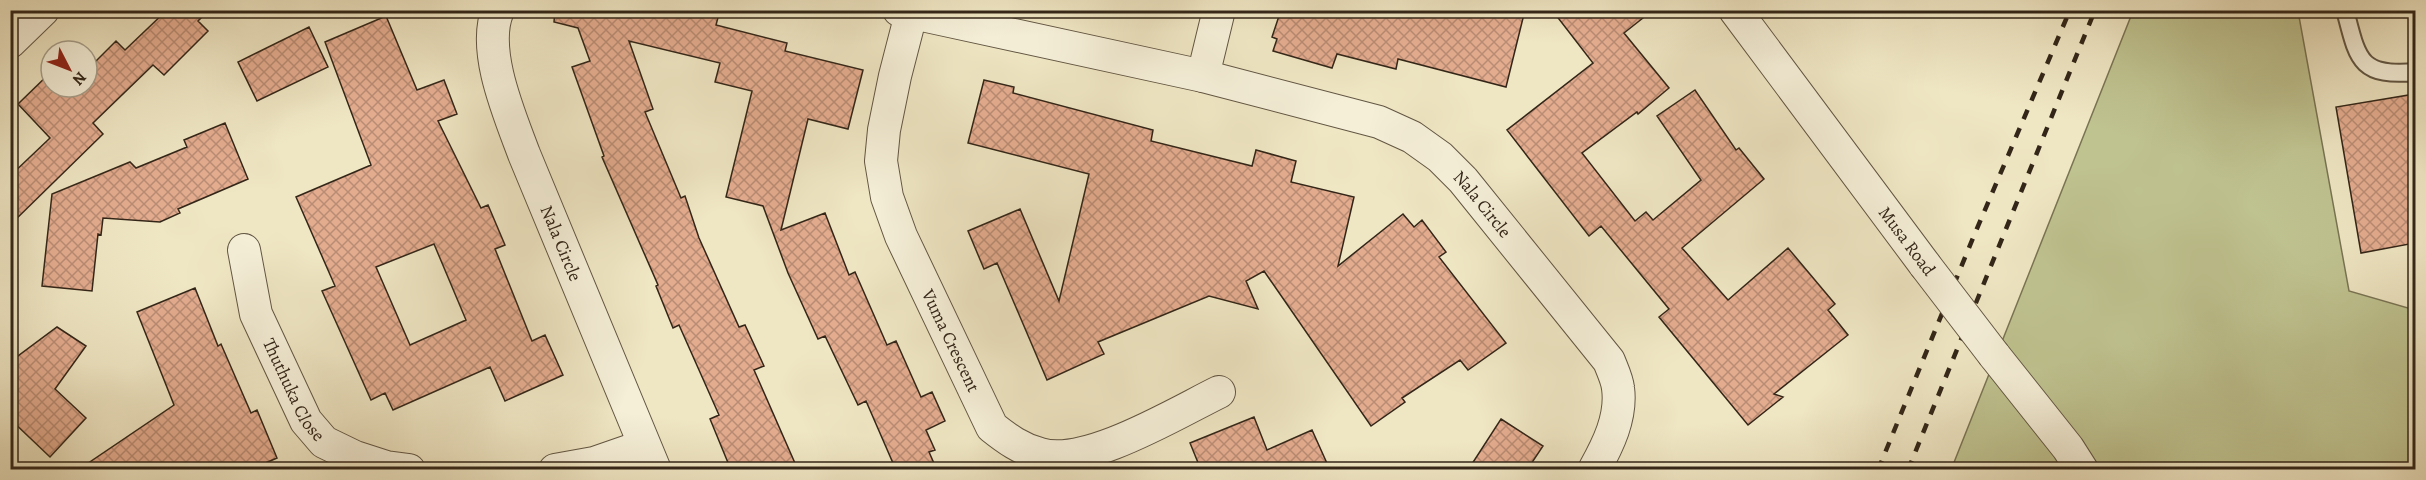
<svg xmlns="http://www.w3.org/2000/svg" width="2426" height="480" viewBox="0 0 2426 480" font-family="Alegreya,serif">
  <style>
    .green { fill: #bfc390; stroke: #797454; stroke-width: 1.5 }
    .building { fill: url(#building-cross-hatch); stroke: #332618; stroke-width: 1.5; fill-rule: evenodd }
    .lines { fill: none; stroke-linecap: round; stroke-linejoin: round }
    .service-casing { stroke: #625643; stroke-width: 20 }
    .minor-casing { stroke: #625643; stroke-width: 34 }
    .service { stroke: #f5efd8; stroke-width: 16 }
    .minor { stroke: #f5efd8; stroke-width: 32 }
    .rail { stroke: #332618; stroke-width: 4.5; stroke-dasharray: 10 10; stroke-linecap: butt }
    .minor-bridge-casing { stroke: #625643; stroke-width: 34; stroke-linecap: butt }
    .minor-bridge { stroke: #f5efd8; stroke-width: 32 }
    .labels { text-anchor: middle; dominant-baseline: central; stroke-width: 4.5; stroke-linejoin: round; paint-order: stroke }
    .street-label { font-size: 18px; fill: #332618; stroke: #f5efd8 }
  </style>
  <defs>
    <pattern id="building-cross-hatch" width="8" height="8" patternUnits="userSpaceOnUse" patternTransform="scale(1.5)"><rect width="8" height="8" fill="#e4ac8f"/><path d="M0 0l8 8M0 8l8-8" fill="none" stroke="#b98c74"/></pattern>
  </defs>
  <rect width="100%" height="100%" fill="#efe6c3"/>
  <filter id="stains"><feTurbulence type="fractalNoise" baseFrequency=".00333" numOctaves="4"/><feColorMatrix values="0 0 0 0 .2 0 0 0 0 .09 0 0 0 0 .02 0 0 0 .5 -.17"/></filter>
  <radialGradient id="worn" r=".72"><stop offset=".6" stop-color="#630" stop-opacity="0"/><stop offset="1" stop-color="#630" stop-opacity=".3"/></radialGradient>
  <!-- green -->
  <path class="green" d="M2133,11H2298L2349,291L2415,310V469L1951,470Z"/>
  <!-- building -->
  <path class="building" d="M167,10H203L206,13L198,21L208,31L164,75L153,65L93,123L103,134L10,225V176L50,138L18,104L48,75L51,79V87H59L64,93L70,87H87V70L116,41L125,50Z
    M555,10H720L716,25L787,43L785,51L863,70L848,129L808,119L781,230L825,213L849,275L855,272L887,345L896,341L921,397L932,392L945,421L926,430L935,450L929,452L937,470H896L866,401L858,405L825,336L818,339L788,273L763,206L726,197L752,91L715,82L720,63L629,41L653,109L645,112L681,198L685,196L699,238L739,327L745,325L764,366L754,370L798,470H731L710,419L719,415L679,325L673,328L656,286L658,285L602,157L604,156L572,67L590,61L578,28L554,22Z
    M1281,10H1525L1506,87L1398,59L1396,69L1337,54L1332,68L1273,51L1277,39L1272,37Z
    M1552,10H1653L1624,33L1669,88L1638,114L1637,112L1582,153L1635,221L1646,212L1653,220L1701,180L1657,116L1695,90L1736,150L1739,148L1764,179L1682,248L1728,300L1788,248L1835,304L1828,310L1848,335L1774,394L1783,397L1748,425L1659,317L1669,309L1601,226L1589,236L1507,130L1593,63Z
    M386,16L417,90L444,80L457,114L438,121L481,208L488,205L505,245L495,249L532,341L545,335L563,375L505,401L490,367L393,410L385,393L371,400L322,291L335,286L296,197L371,165L325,42ZM434,244L466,320L410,345L376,267Z
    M309,27L328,67L257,101L238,62Z
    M984,80L1014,87L1013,93L1153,130L1151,141L1252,166L1256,150L1296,161L1291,182L1354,197L1338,266L1403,214L1414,227L1422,220L1446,252L1439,257L1506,343L1468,370L1460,360L1402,398L1405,402L1371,426L1264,271L1246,281L1258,309L1209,296L1098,342L1104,354L1047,380L997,263L984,269L968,231L1020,209L1059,301L1089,174L968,143Z
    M2415,94V243L2361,253L2336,107Z
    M225,123L248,179L178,209L180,213L160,222L103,218L101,235L98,234L92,291L42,286L52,194L130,162L136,168L187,147L184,140Z
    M195,288L218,346L221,344L251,413L257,410L277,458L249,470H78L174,405L137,312Z
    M57,327L86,346L55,389L86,418L50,457L10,419V362Z
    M1254,417L1267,450L1312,430L1330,470H1201L1190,443Z
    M1501,419L1543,446L1527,470H1468Z"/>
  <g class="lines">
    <!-- service casing -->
    <g class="service-casing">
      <path id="service" d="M2345,10C2358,60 2359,77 2416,72"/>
    </g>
    <!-- minor casing -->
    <g class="minor-casing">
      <g id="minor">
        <path id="s1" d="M498,10C481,50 510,116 524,154L655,470"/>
        <path id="s2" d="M899,10L1203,76L1379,122L1412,137L1440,157L1463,180L1609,361C1612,369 1617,379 1618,388C1622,417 1608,445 1594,470"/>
        <path d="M1735,10L1925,265"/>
        <path id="s3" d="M911,14L895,76L884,130L881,161L887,197L901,236L992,427C1007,439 1021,449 1040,454C1086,468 1176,413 1219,392"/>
        <path d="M10,42L43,10"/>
        <path d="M1203,76L1219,10"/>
        <path id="s4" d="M244,250L256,314L306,421L324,442L355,457L386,467L409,470"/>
        <path d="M1994,355L2068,448L2082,470"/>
        <path d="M555,470L594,463L643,446"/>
      </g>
    </g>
    <!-- service -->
    <use href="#service" class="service"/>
    <!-- minor -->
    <use href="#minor" class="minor"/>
    <!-- rail -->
    <path class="rail" d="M1878,470L1973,238L2070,10
      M1908,470L2095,10"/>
    <!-- minor-bridge casing -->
    <g class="minor-bridge-casing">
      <path id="minor-bridge" d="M1925,265L1994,355"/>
    </g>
    <!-- minor-bridge -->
    <use href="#minor-bridge" class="minor-bridge"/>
  </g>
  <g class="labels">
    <!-- street labels -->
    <g class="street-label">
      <text stroke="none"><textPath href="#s2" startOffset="627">Nala Circle</textPath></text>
      <text transform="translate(1907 241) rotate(53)">Musa Road</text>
      <text stroke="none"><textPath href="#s1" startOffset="246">Nala Circle</textPath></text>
      <text stroke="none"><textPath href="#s3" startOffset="344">Vuma Crescent</textPath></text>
      <text stroke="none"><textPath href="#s4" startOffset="150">Thuthuka Close</textPath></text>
    </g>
  </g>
  <!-- margin -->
  <rect width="2426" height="480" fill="none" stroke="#efe6c3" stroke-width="36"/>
  <rect x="12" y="12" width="2402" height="456" fill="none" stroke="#332618" stroke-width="3"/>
  <rect x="18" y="18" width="2390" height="444" fill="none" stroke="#332618" stroke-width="1.5"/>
  <!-- north arrow -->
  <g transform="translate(69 69) rotate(132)"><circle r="28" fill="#f5efd8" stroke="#a79f8b" stroke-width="1.5"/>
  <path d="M0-4.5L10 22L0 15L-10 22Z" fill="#8f2418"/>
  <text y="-9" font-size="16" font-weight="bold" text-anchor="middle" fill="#332618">N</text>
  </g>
  <rect width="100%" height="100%" filter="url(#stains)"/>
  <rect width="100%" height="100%" fill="url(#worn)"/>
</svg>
